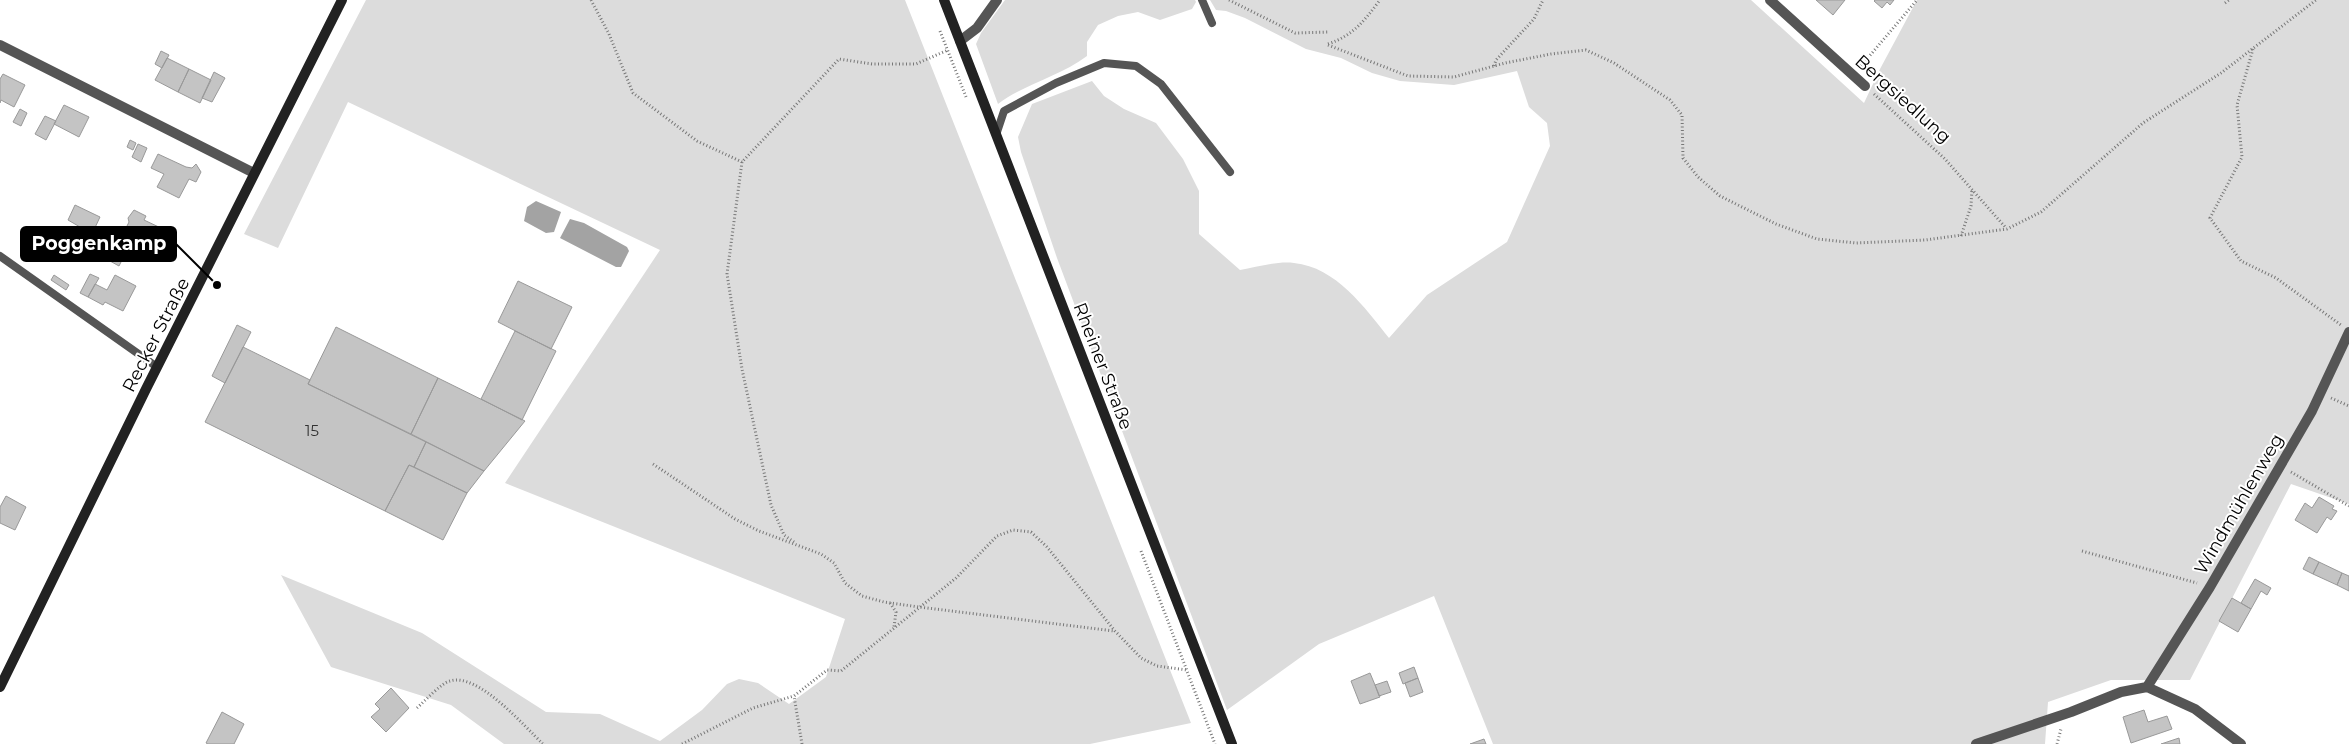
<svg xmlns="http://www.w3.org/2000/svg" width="2349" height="744" viewBox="0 0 2349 744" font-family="Montserrat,sans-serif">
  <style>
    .green { fill: #dcdcdc }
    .water { fill: #a3a3a3 }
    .building { fill: #c4c4c4; stroke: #999 }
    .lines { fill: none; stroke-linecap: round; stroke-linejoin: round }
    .path { stroke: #777; stroke-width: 3; stroke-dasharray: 1 2.5; stroke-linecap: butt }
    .service { stroke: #555; stroke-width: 8 }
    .minor { stroke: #555; stroke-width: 10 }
    .secondary { stroke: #222; stroke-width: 10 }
    .labels { text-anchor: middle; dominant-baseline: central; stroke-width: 4; stroke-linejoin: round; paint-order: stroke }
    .number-label { font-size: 15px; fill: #313131 }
    .street-label { font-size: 18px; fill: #000; stroke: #fff }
    .leader { fill: none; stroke: #000; stroke-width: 2 }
    .callout-dot { fill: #000; stroke: #fff; stroke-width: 2 }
    .callout { fill: #000; stroke: #000; stroke-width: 2 }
    .callout-label { font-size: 19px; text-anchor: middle; font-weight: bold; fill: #fff }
  </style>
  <rect width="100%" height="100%" fill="#fff"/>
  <!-- green -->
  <path class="green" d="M366,0H905L1191,723L1090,744H504L451,705L331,667L281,575L422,633L546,712L600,714L660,741L702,710L727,684L739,679L758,683L789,704L826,677L845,619L505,483L660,250L348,102L278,248L244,234Z
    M1005,0H1195L1196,2L1192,9L1160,20L1138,12L1118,16L1098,25L1087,42V56C1059,77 1024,84 998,104L976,44L981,33Z
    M1210,0H1751L1864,103L1880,69L1917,0H2349V504L2291,484L2190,680H2111L2048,702L2045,744H1493L1434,596L1319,644L1227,710L1057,258L1021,152L1018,137L1032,104L1092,81L1104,96L1124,109L1156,123L1183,159L1199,191V234L1240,270C1257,267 1277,261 1294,263C1336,267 1365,308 1389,338L1427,295L1507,242L1550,146L1547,123L1529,107L1517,71L1454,85L1400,81L1372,73L1341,58L1306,49L1245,18L1226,11L1216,10Z"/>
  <!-- water -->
  <path class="water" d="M536,201L561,212L554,232L546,233L524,221L527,207Z
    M570,219L584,223L627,247L629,251L621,267H616L560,238Z"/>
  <!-- building -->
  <path class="building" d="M1816,0H1845L1833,15Z
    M1875,0H1894L1890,5L1887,2L1882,8L1874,1Z
    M161,51L169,55L162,68L155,64Z
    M167,58L189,69L178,92L155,80Z
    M189,69L211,80L200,103L178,92Z
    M214,72L225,78L212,102L202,98Z
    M3,74L25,85L14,107L1,100L0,103V79Z
    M64,105L89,117L79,137L54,124Z
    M20,109L27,113L21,126L13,122Z
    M45,116L56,121L46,140L35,134Z
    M130,140L136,143L133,150L127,147Z
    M138,144L147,148L141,162L132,157Z
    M158,154L186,167L192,168L196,164L201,172L196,182L189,179L179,198L157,187L164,174L151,168Z
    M75,205L100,217L92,234L68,220Z
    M134,210L146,216L144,220L163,229L151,253L131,243L132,241L122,236L129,222L128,218Z
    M116,250L125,254L119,266L110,261Z
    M90,274L99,278L88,297L80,293Z
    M54,275L69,285L66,290L51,280Z
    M115,275L136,286L123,311L105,302L103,305L88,297L95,284L107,290Z
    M518,281L572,307L551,349L498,322Z
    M237,325L251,332L225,383L212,376Z
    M336,327L438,378L411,434L308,384Z
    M515,331L556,351L522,420L481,399Z
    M243,347L310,380L308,384L426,442L414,467L409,465L385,511L205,422Z
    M438,378L525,421L484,471L411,434Z
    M426,442L484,471L467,493L414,467Z
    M409,465L467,493L443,540L385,511Z
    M6,496L26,507L15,530L0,523V507Z
    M2319,497L2334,506L2332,509L2337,511L2331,520L2327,517L2317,533L2295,520L2305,503L2312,508Z
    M2309,557L2319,562L2313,574L2303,569Z
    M2319,562L2342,573L2337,585L2313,574Z
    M2342,573L2349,576V591L2337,585Z
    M2255,579L2271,588L2267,595L2261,591L2251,609L2241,603Z
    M2232,598L2251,609L2238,632L2219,621Z
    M1414,667L1418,678L1403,684L1399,673Z
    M1370,673L1380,697L1360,704L1351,681Z
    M1418,678L1423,692L1410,697L1405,683Z
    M1387,681L1391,692L1379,696L1375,685Z
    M391,688L409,708L386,732L371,717L380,709L375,704Z
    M2144,710L2148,722L2167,716L2172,729L2131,743L2123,717Z
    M222,712L244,724L234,744H208L206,743Z
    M2179,738L2180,744H2161Z
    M1484,739L1486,744H1470Z"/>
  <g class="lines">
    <!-- path -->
    <path class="path" d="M591,0L609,34L633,93L697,141L742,162
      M1229,0L1295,33L1329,32
      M2225,3L2229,0
      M940,31L966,97
      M1328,44C1354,35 1364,21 1380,0
      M1328,45L1408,76L1454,77L1505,63L1551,54L1586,50L1614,63L1670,100L1682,115L1683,158L1698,177L1720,196L1776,224L1817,239L1856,243L1925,240L2007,229L2041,212L2143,123L2221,73L2316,0
      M2253,49L2237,105L2242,157L2210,218L2241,261L2276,278L2341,325
      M1494,66L1496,60L1534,19L1543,0
      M1861,66L1917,0
      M1874,94L1945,159L2006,228
      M1961,236L1971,206L1972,189
      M2331,398L2349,406
      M653,464L735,519L759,531L821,554L834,563L845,583L862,596L884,602L919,607L1114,631
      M2291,472L2349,506
      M794,542L784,535L771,505L742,369L727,274L742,162L839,59L872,64H916L948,50
      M1141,551L1215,744
      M2082,551L2197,583
      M890,603L896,612L894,627
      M417,708C425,701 441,683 450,681C478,672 524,726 543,744
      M682,744L753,708L794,696
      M802,744L794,696L827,670L841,671L956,578L997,536L1013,530L1031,532L1047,547L1115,631L1141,658L1157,666L1187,670
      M2057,744L2061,729"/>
    <!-- service -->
    <path class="service" d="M1202,0L1212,23
      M996,135L1004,111L1056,83L1104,63L1136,66L1161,84L1230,172
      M0,256L157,367"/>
    <!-- minor -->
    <path class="minor" d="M1770,0L1865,86
      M960,41L977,28L997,0
      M0,45L254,173
      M2147,687L2210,587L2312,411L2349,332
      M1976,744L2071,712L2121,692L2147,687L2195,709L2241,744"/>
    <!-- secondary -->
    <path class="secondary" d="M944,0L1232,744
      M0,687L146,389L342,0"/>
  </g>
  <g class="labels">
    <!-- number labels -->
    <g class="number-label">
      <text x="312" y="430">15</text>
    </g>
    <!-- street labels -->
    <g class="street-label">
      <text transform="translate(1903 99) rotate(42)">Bergsiedlung</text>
      <text transform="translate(156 335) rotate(-63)">Recker Straße</text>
      <text transform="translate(1103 366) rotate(69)">Rheiner Straße</text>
      <text transform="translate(2239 504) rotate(-60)">Windmühlenweg</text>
    </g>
  </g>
  <!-- callouts -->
  <path class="leader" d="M217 285L176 244"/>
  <circle class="callout-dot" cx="217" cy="285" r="5"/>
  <rect class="callout" x="21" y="227" width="155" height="34" rx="5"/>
  <g class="callout-label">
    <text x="99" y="250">Poggenkamp</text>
  </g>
</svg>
